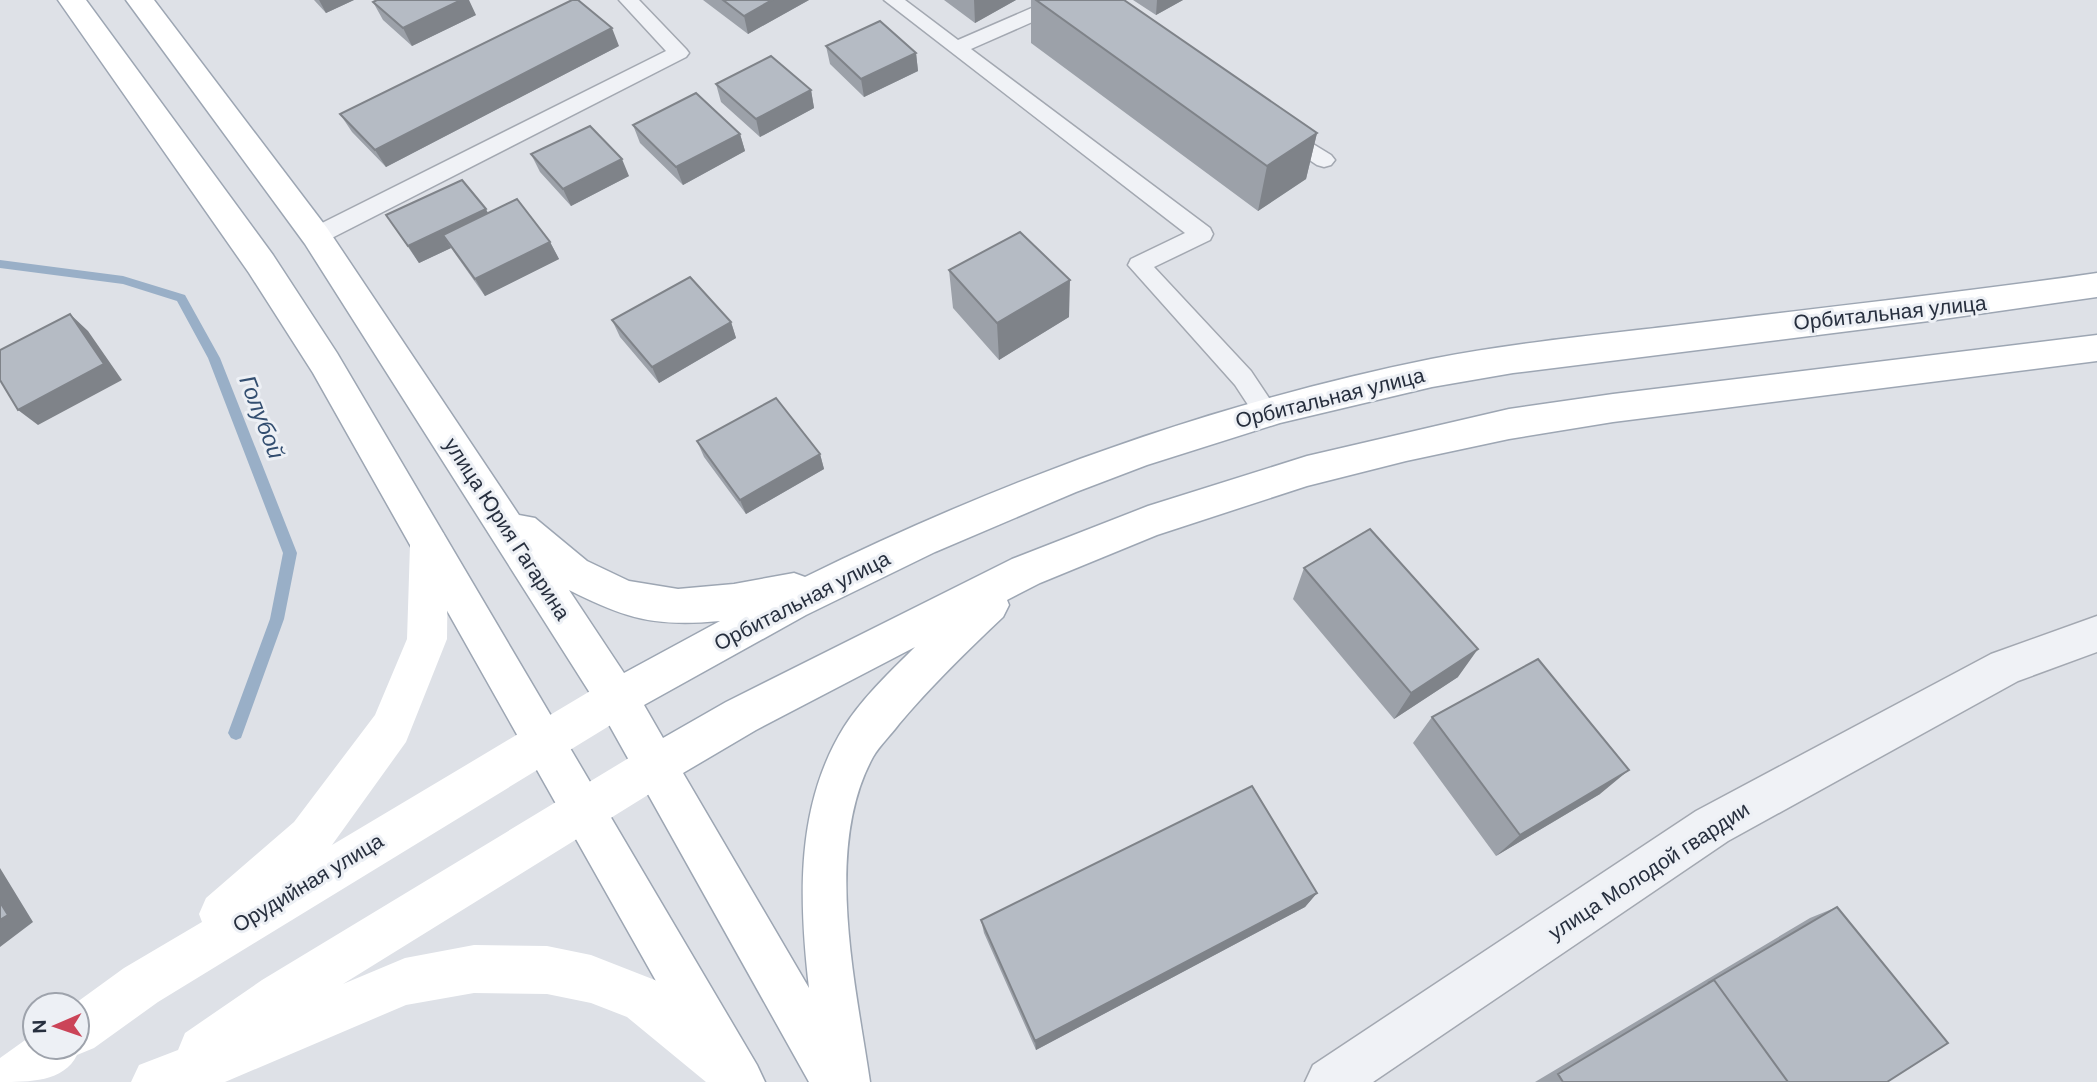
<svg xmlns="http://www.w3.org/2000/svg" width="2097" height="1082" viewBox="0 0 2097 1082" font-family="'DM Sans',sans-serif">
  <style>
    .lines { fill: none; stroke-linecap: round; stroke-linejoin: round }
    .stream { fill: #99afc7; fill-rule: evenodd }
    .service-casing { stroke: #a3a8b1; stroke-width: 3 }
    .tertiary-casing { stroke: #a3a8b1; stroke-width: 3 }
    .primary-casing { stroke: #9da6b3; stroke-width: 3 }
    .service { fill: #f0f2f6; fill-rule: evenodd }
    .tertiary { fill: #f0f2f6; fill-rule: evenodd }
    .secondary { fill: #fff; fill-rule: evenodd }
    .primary { fill: #fff; fill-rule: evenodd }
    .wall { fill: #9ca1a9 }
    .shaded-wall { fill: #7f8389 }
    .building { fill: #b5bbc4; stroke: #7f8389; stroke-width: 2 }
    .labels { text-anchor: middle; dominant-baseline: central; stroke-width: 6; stroke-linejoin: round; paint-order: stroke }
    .street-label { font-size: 21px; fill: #272f3e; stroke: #edf0f5 }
    .water-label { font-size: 23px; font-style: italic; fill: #334e70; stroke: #edf0f5 }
  </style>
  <rect width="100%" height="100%" fill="#dee1e7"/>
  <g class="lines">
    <!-- stream -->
    <path class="stream" d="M0,260L123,276L185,295L220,358L297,553L284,619L241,738L236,740L231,738L228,733L270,619L283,553L208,358L177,301L123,284L0,268Z"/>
    <!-- service casing -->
    <g class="service-casing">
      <path id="service" d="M619,0H639L686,49L689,53L686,57L324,242L316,244L308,242L305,236L308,230L666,51Z
        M884,0H905L958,40L1050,0H1075L1073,4L971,49L1210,228L1213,234L1210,240L1154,267L1251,371L1279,413L1276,420L1267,423L1258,420L1235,385L1128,265L1131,259L1185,233Z
        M1282,125L1331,155L1335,160L1331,165L1324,167L1317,165L1275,137L1272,132L1275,127Z"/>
    </g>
    <!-- tertiary casing -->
    <g class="tertiary-casing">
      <path id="tertiary" d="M2097,616V652L2018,681L1728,841L1373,1082H1305L1313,1065L1696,811L1991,654Z"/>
    </g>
    <!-- primary casing -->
    <g class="primary-casing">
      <path id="primary" d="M58,0H86L273,255L337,353L757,1065L765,1082H713L313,373L249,273Z
        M126,0H154L327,228L519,515L535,518L587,561L629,581L678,589L734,584L794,573L805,577C1004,479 1214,403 1431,359C1508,344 1586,336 1664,327C1808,309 1953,294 2097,273V297L1929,321L1513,373L1432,387L1280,423L1147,465L1076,492L935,552L806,615L644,705L663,738L726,702L1012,559L1148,506L1307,456L1509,409L1613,394L2097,335V361L1613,422L1509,439L1406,461L1307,486L1157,535L1040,583L1007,600L1009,605L1003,617C967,651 931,686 899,724C891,735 880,745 873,757C823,848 856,985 870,1082H809L602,712L305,244ZM569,590C626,619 655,627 720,621L624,673ZM915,647C891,671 862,698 844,727C795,806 799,900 809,988L683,773L756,730Z"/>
    </g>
    <!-- service -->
    <use href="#service" class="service"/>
    <!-- tertiary -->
    <use href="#tertiary" class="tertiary"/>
    <!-- secondary -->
    <path class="secondary" d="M429,528L443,533L448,545L447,639L406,742L332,845L602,684L617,679L632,684L638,698L632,712L158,1002L94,1048L77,1055C64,1082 29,1082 0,1082V1058L35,1033V1047H77V1005H73L124,968L202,922L199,914L206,898L294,822L375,715L407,639L410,545L415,533Z
      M657,744L672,750L678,765L672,780L343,984L405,958L474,945L547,946L591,955L660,982L744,1051L751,1068L746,1082H706L627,1017L591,1003L547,994L474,993L406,1005L225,1082H131L139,1065L178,1050L185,1033L262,980L642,750Z"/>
    <!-- primary -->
    <use href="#primary" class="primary"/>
  </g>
  <!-- wall -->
  <path class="wall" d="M314,0H354L326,13Z
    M703,0H809L748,34Z
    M944,0H1016L975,23Z
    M1031,0H1124L1317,133L1306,179L1258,211L1031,43Z
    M1133,0H1183L1156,15Z
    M373,2L476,15L412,46L383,20Z
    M619,46L386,167L352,132L340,114Z
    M826,46L916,53L918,71L864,97L830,64Z
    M716,84L811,90L814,108L760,137L721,102Z
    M633,125L740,134L745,151L683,185L640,143Z
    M531,154L629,176L571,206L540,172Z
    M488,213L550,242L559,259L485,296L451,248L419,263L386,215Z
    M949,270L1069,317L999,360L953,308Z
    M612,320L731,322L736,338L659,383L620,337Z
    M697,441L820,454L824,469L746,514L704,457Z
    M1304,568L1458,677L1394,719L1293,599Z
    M1432,717L1600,794L1496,856L1413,743Z
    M1317,893L1305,907L1036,1050L984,933L981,920Z
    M1837,907L1887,1082H1535L1810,918Z"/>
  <!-- shaded-wall -->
  <path class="shaded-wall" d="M319,0H354L326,13Z
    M461,0H469L476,15L412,46L403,28Z
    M772,0H809L748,34L744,16Z
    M974,0H1016L975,23Z
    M1157,0H1183L1156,15Z
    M612,28L619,46L386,167L375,150Z
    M916,53L918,71L864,97L861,79Z
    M811,90L814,108L760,137L756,119Z
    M1317,133L1306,179L1258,211L1267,166Z
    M740,134L745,151L683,185L676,167Z
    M622,159L629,176L571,206L563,189Z
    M486,209L495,227L443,235L451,248L419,263L408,246Z
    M550,242L559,259L485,296L475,279Z
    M1070,280L1069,317L999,360L997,323Z
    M70,314L88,331L122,380L38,425L18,410Z
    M731,322L736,338L659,383L652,367Z
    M820,454L824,469L746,514L740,500Z
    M1478,649L1458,677L1394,719L1411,693Z
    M1629,770L1600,794L1496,856L1520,835Z
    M0,868L33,922L0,947Z
    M1317,893L1305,907L1036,1050L1035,1041Z"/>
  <!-- building -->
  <path class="building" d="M377,0H461L403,28L373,2Z
    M572,0H578L612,28L375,150L340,114Z
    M723,0H772L744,16Z
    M1036,0H1124L1317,133L1267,166Z
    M880,21L916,53L861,79L826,46Z
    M771,56L811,90L756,119L716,84Z
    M696,93L740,134L676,167L633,125Z
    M590,126L622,159L563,189L531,154Z
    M462,180L486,209L408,246L386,215Z
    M517,199L550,242L475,279L443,235Z
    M1020,232L1070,280L997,323L949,270Z
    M690,277L731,322L652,367L612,320Z
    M70,314L104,364L18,410L0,380V350Z
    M776,398L820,454L740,500L697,441Z
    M1370,529L1478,649L1411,693L1304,568Z
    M1538,659L1629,770L1520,835L1432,717Z
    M1252,786L1317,893L1035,1041L981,920Z
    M0,902L8,915L0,920Z
    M1837,907L1948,1043L1887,1082H1788L1714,980L1708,983Z
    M1714,980L1788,1082H1563L1558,1074Z"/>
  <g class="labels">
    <!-- street labels -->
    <g class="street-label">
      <text transform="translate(1890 313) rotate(-6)">Орбитальная улица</text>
      <text transform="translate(1330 398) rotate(-14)">Орбитальная улица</text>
      <text transform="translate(507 529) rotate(57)">улица Юрия Гагарина</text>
      <text transform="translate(802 601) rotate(-27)">Орбитальная улица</text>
      <text transform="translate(1649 871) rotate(-33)">улица Молодой гвардии</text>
      <text transform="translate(308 883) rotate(-31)">Орудийная улица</text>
    </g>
    <!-- water labels -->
    <g class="water-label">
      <text transform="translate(262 417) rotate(69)">Голубой</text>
    </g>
  </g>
  <!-- north arrow -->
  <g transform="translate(56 1026) rotate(268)"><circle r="33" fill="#edf0f5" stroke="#9ea3ac" stroke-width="2"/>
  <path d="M0-5L12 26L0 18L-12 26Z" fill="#cb4458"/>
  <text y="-10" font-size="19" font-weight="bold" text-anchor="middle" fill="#272f3e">N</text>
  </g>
</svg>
